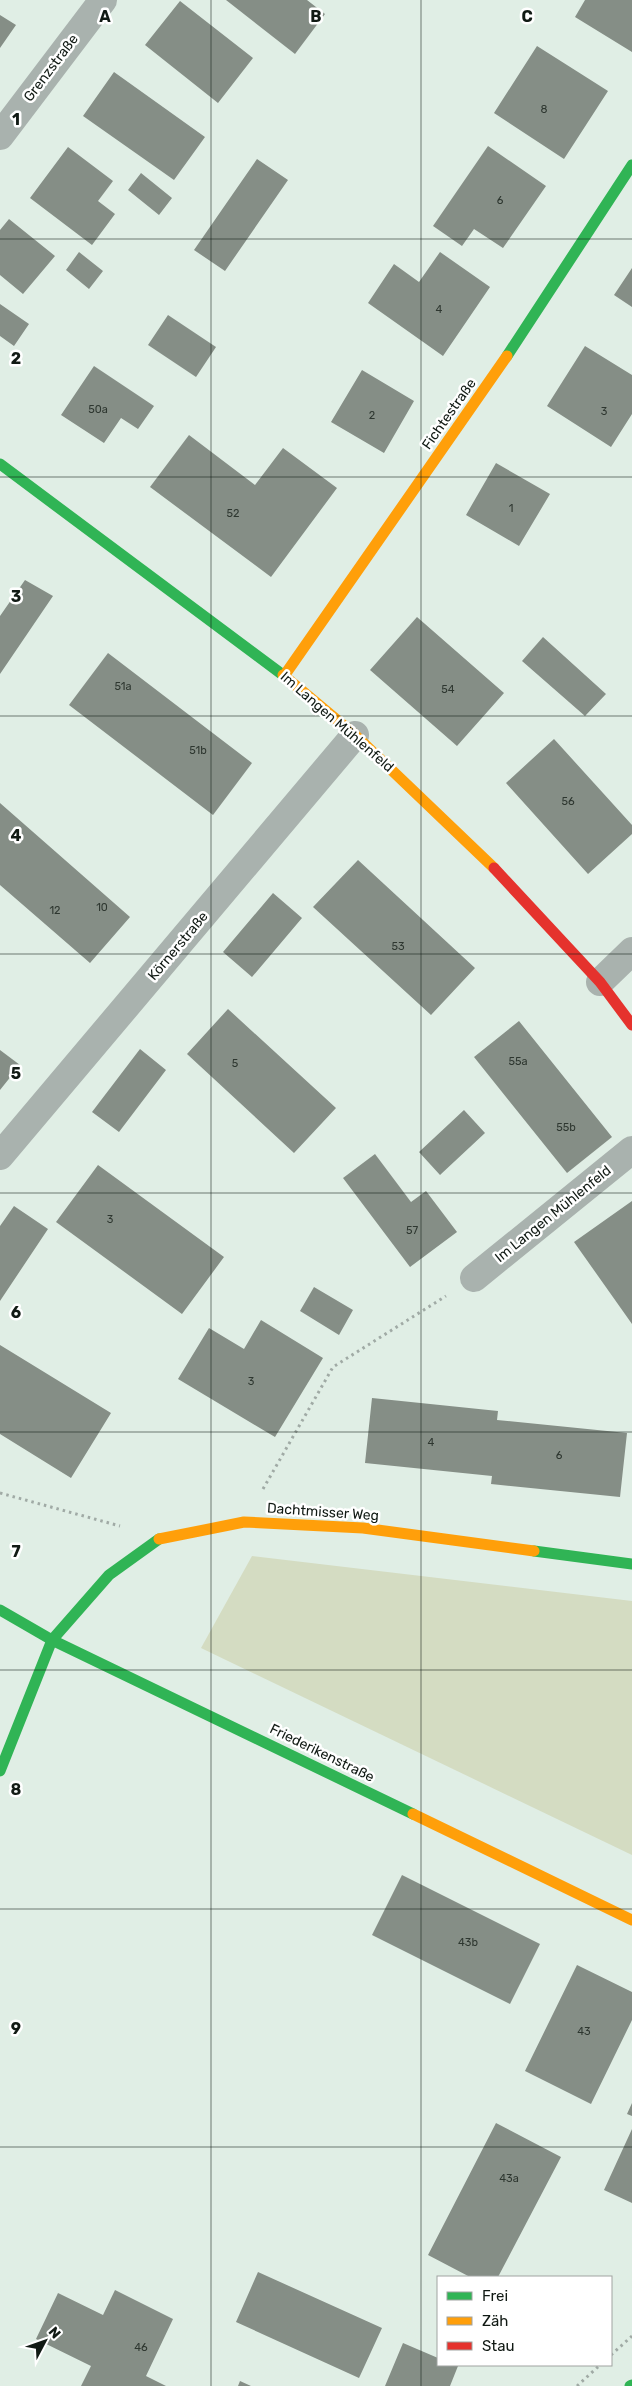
<svg xmlns="http://www.w3.org/2000/svg" width="632" height="2386" viewBox="0 0 632 2386" font-family="Rubik,sans-serif">
  <style>
    .green { fill: #d4dcc2 }
    .building { fill: #858e86 }
    .lines { fill: none; stroke-linecap: round; stroke-linejoin: round }
    .path { stroke: #a0aaa5; stroke-width: 3; stroke-dasharray: 2.5 4; stroke-linecap: butt }
    .street { stroke: #a9b2ae; stroke-width: 28 }
    .fast { stroke: #30b455; stroke-width: 11 }
    .slow { stroke: #ff9f0a; stroke-width: 11 }
    .jam { stroke: #e5322d; stroke-width: 11 }
    .grid { fill: none; stroke: #111a14; stroke-width: 1; stroke-opacity: 0.55 }
    .labels { text-anchor: middle; dominant-baseline: central; stroke-width: 5; stroke-linejoin: round; paint-order: stroke }
    .number-label { font-size: 11px; fill: #2e3730 }
    .street-label { font-size: 14px; fill: #111a14; stroke: #fff }
    .grid-label { font-size: 16px; text-anchor: middle; font-weight: bold; fill: #111a14; stroke: #fff; stroke-width: 5; stroke-linejoin: round; paint-order: stroke }
  </style>
  <rect width="100%" height="100%" fill="#e0eee5"/>
  <!-- green -->
  <path class="green" d="M252,1556L632,1601V1855L201,1648Z"/>
  <!-- building -->
  <path class="building" d="M226,0H307L325,14L295,54Z
    M585,0H632V52L575,17Z
    M180,1L253,58L218,103L145,45Z
    M0,15L16,25L0,48Z
    M537,46L608,91L564,159L494,113Z
    M114,72L205,137L174,180L83,116Z
    M488,146L546,186L503,248L474,229L462,246L433,226Z
    M68,147L113,181L98,201L115,214L92,245L30,198Z
    M257,159L288,180L225,271L194,250Z
    M141,173L172,198L159,215L128,190Z
    M9,219L55,256L23,294L0,275V230Z
    M79,252L103,271L89,289L66,270Z
    M440,252L490,287L443,356L368,303L394,264L419,282Z
    M632,268V307L614,295Z
    M0,304L29,324L14,346L0,336Z
    M168,315L216,347L196,377L148,345Z
    M585,346L632,375V414L611,447L547,406Z
    M94,366L154,406L138,429L121,418L104,443L61,415Z
    M362,370L414,401L384,453L331,422Z
    M189,435L255,485L283,448L337,488L271,577L150,487Z
    M496,463L550,494L519,546L466,515Z
    M25,580L53,596L0,674V616Z
    M417,617L504,693L457,746L370,670Z
    M543,637L606,694L585,716L522,661Z
    M108,653L252,763L213,815L69,705Z
    M554,739L632,825V834L588,874L506,783Z
    M0,803L130,917L90,963L0,885Z
    M358,860L475,968L431,1015L313,907Z
    M273,893L302,918L252,977L223,952Z
    M228,1009L336,1108L294,1153L187,1054Z
    M519,1021L612,1137L567,1173L474,1057Z
    M140,1049L166,1070L119,1132L92,1112Z
    M0,1050L20,1065L0,1090Z
    M464,1110L485,1133L440,1175L419,1152Z
    M375,1154L411,1202L426,1191L457,1232L410,1267L343,1178Z
    M98,1165L224,1257L182,1314L56,1222Z
    M632,1201V1324L574,1242Z
    M14,1206L48,1229L0,1301V1226Z
    M314,1287L353,1310L339,1335L300,1311Z
    M261,1320L323,1358L275,1437L178,1379L209,1328L244,1349Z
    M0,1345L111,1413L71,1478L0,1434Z
    M372,1398L498,1411L497,1420L627,1433L620,1497L491,1484L492,1476L365,1463Z
    M402,1875L540,1944L510,2004L372,1935Z
    M577,1965L632,1992V2020L591,2104L525,2071Z
    M632,2103V2116L627,2114Z
    M496,2123L561,2157L498,2277H470L428,2255Z
    M632,2129V2203L604,2190Z
    M258,2272L382,2328L359,2378L236,2322Z
    M115,2290L173,2319L146,2376L166,2386H81L91,2366L36,2339L58,2293L103,2315Z
    M403,2343L438,2358V2365L458,2366L450,2386H385Z
    M240,2381L251,2386H238Z"/>
  <g class="lines">
    <!-- path -->
    <path class="path" d="M263,1489L333,1367L446,1296
      M0,1493L120,1526
      M611,2355L632,2336
      M577,2386L600,2365"/>
    <!-- street -->
    <path class="street" d="M0,136L103,0
      M600,982L632,951
      M0,1156L355,735
      M474,1278L632,1150"/>
    <!-- fast -->
    <path class="fast" d="M507,356L632,165
      M0,464L283,675
      M534,1551L632,1564
      M0,1610L52,1640L413,1814
      M0,1771L52,1640L109,1575L159,1539
      M630,2386L632,2385"/>
    <!-- slow -->
    <path class="slow" d="M283,675L355,735L494,868
      M284,676L507,356
      M159,1539L244,1522L363,1528L534,1551
      M413,1814L632,1920"/>
    <!-- jam -->
    <path class="jam" d="M494,868L600,982L632,1025"/>
  </g>
  <!-- grid -->
  <path class="grid" d="M211,0V2386M421,0V2386M0,239H632M0,477H632M0,716H632M0,954H632M0,1193H632M0,1432H632M0,1670H632M0,1909H632M0,2147H632"/>
  <g class="labels">
    <!-- number labels -->
    <g class="number-label">
      <text x="544" y="109">8</text>
      <text x="500" y="200">6</text>
      <text x="439" y="309">4</text>
      <text x="98" y="409">50a</text>
      <text x="604" y="411">3</text>
      <text x="372" y="415">2</text>
      <text x="511" y="508">1</text>
      <text x="233" y="513">52</text>
      <text x="123" y="686">51a</text>
      <text x="448" y="689">54</text>
      <text x="198" y="750">51b</text>
      <text x="568" y="801">56</text>
      <text x="102" y="907">10</text>
      <text x="55" y="910">12</text>
      <text x="398" y="946">53</text>
      <text x="518" y="1061">55a</text>
      <text x="235" y="1063">5</text>
      <text x="566" y="1127">55b</text>
      <text x="110" y="1219">3</text>
      <text x="412" y="1230">57</text>
      <text x="251" y="1381">3</text>
      <text x="431" y="1442">4</text>
      <text x="559" y="1455">6</text>
      <text x="468" y="1942">43b</text>
      <text x="584" y="2031">43</text>
      <text x="509" y="2178">43a</text>
      <text x="141" y="2347">46</text>
    </g>
    <!-- street labels -->
    <g class="street-label">
      <text transform="translate(51 68) rotate(-53)">Grenzstraße</text>
      <text transform="translate(449 414) rotate(-55)">Fichtestraße</text>
      <text transform="translate(337 722) rotate(41)">Im Langen Mühlenfeld</text>
      <text transform="translate(178 946) rotate(-50)">Körnerstraße</text>
      <text transform="translate(553 1214) rotate(-39)">Im Langen Mühlenfeld</text>
      <text transform="translate(323 1512) rotate(4)">Dachtmisser Weg</text>
      <text transform="translate(322 1753) rotate(26)">Friederikenstraße</text>
    </g>
  </g>
  <g class="grid-label">
    <text x="105" y="22">A</text>
    <text x="316" y="22">B</text>
    <text x="527" y="22">C</text>
    <text x="16" y="125">1</text>
    <text x="16" y="364">2</text>
    <text x="16" y="602">3</text>
    <text x="16" y="841">4</text>
    <text x="16" y="1079">5</text>
    <text x="16" y="1318">6</text>
    <text x="16" y="1557">7</text>
    <text x="16" y="1795">8</text>
    <text x="16" y="2034">9</text>
  </g>
  <!-- legend -->
  <rect x="437" y="2276" width="175" height="90" fill="#ffffff" stroke="#a0a3a1"/>
  <rect x="447" y="2292" width="25" height="8" fill="#30b455" stroke="#a0a3a1"/>
  <text x="482" y="2301" font-size="15" fill="#111a14">Frei</text>
  <rect x="447" y="2317" width="25" height="8" fill="#ff9f0a" stroke="#a0a3a1"/>
  <text x="482" y="2326" font-size="15" fill="#111a14">Zäh</text>
  <rect x="447" y="2342" width="25" height="8" fill="#e5322d" stroke="#a0a3a1"/>
  <text x="482" y="2351" font-size="15" fill="#111a14">Stau</text>
  <!-- north arrow -->
  <g transform="translate(45 2341) rotate(49)" stroke="#ffffff" stroke-width="4" paint-order="stroke">
  <path d="M0-4L9 19L0 12L-9 19Z" fill="#111a14"/>
  <text y="-8" font-size="14" font-weight="bold" text-anchor="middle" fill="#111a14">N</text>
  </g>
</svg>
